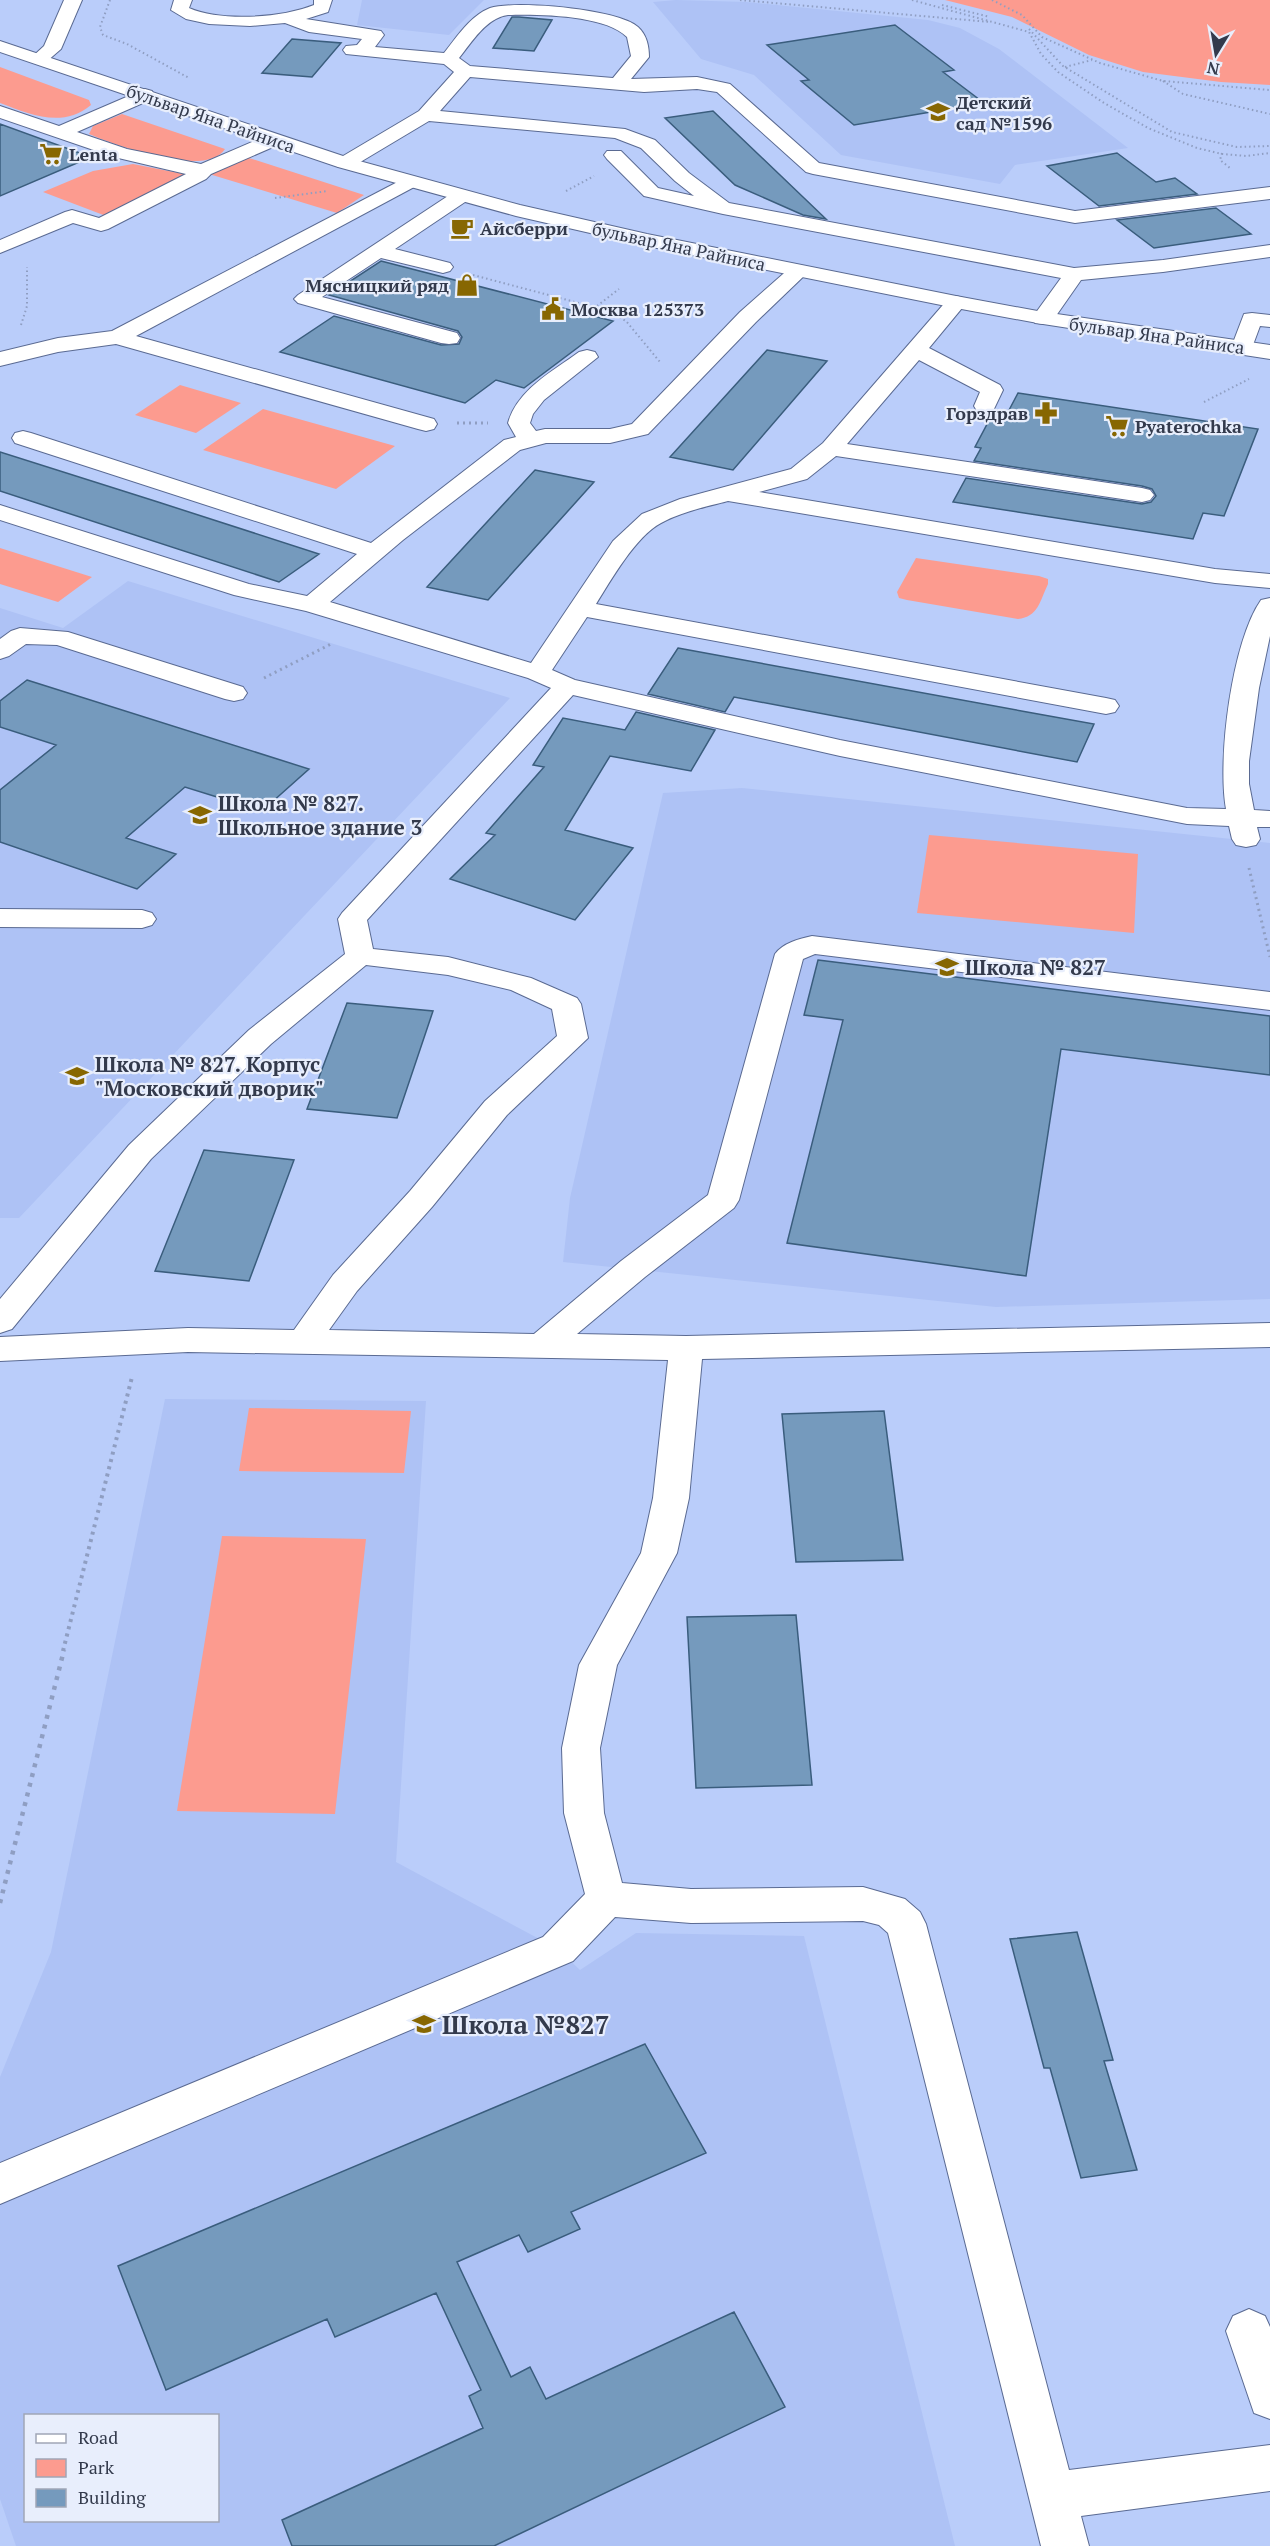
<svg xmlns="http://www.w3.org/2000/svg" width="1270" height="2546" viewBox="0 0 1270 2546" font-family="'PT Serif',serif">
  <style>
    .built { fill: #aec2f5; fill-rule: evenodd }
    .green { fill: #fc9b8f }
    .building { fill: #759abd; stroke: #3a5d7d; stroke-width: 1.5 }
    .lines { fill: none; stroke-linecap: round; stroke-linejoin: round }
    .minor-casing { stroke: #5a6a92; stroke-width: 2 }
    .major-casing { stroke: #5a6a92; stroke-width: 2 }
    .path-far3 { stroke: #8f9ec2; stroke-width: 2; stroke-dasharray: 1.5 3; stroke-linecap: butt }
    .path-far2 { stroke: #8f9ec2; stroke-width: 3; stroke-dasharray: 2 4; stroke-linecap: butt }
    .path-far1 { stroke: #8f9ec2; stroke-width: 4; stroke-dasharray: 3 4.5; stroke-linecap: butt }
    .path { stroke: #8f9ec2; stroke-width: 4.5; stroke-dasharray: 4 6; stroke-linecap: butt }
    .minor { fill: #fff; fill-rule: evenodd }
    .major { fill: #fff; fill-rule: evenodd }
    .labels { text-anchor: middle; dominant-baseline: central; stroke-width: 4.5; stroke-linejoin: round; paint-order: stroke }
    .far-poi-label { font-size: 18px; font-weight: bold; fill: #333a4c; stroke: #e8eefc; text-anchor: start }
    .far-street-label { font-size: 18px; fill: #333a4c; stroke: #e8eefc }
    .poi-label { font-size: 21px; font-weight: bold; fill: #333a4c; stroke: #e8eefc; text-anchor: start }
    .near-poi-label { font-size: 26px; font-weight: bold; fill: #333a4c; stroke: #e8eefc; text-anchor: start }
  </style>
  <rect width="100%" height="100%" fill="#bacdfa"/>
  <!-- built -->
  <path class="built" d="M362,0H484L449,35L357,25Z
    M676,0L746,2L928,20L960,28L999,49L1128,148L1015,165L1000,184L841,155L754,75L701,59L653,2Z
    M128,581L510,698L19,1218H0V608L63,628Z
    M742,788L1270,843V1299L996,1307L563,1262L570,1198L663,793Z
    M165,1399L426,1401L396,1862L558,1949L580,1970L636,1933L804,1936L955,2546H16L0,2499V2077L51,1952ZM26,2416H218V2520H26Z"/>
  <!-- green -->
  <path class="green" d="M945,0H1270V85L1221,82L1143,72L1089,55L1012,17Z
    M0,67L89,100L91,105C62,129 30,114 0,103Z
    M122,114L225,149C206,179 115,145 89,134L93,126Z
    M246,157L364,195L337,213L209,174Z
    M133,164L189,175L106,216L43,192L93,171Z
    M180,385L241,403L196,433L135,415Z
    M263,409L395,446L336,489L203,450Z
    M0,548L92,577L58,602L0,584Z
    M916,558L1039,576L1048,579V584C1040,601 1038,617 1018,619L907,600L899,598L897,592Z
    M929,835L1138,854L1134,933L917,913Z
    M249,1408L411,1411L404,1473L239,1471Z
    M222,1536L366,1539L335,1814L177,1811Z"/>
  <!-- building -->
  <path class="building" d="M512,17H519L552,20L534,51L493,48Z
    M895,25L954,70L943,72L984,103L854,125L801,81L809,80L767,45Z
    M292,39L341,43L312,77L262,73Z
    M713,111L826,219L803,215L735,185L665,118Z
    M0,124L91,157L0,196Z
    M1117,153L1156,182L1175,178L1197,194L1099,206L1047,166Z
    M1216,208L1251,234L1154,248L1117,220Z
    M381,261L613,321L524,388L496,380L465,403L280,352L334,316L441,345L459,344L462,337L458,331L329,295Z
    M767,350L827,361L733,470L670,457Z
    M1018,393L1258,429L1224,516L1203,513L1193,539L953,502L966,478L1142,504L1151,502L1156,496L1152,489L1142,486L974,461L981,448L975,447L993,413L996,410L1008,412Z
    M0,452L158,502L319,554L279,582L0,491Z
    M535,470L594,482L488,600L427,587Z
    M678,648L1027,712L1094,724L1077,762L734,697L725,712L648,694Z
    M27,680L309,769L262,811L185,787L126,838L176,854L137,889L0,842V790L56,745L0,727V701Z
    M636,712L715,730L691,771L610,756L565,830L633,848L575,920L450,879L495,835L486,833L544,767L533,765L563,718L625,730Z
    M818,960L1270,1016V1075L1061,1049L1026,1276L787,1243L843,1020L804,1015Z
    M347,1003L433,1011L397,1118L307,1109Z
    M204,1150L294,1160L249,1281L155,1271Z
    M884,1411L903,1560L796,1562L782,1414Z
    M796,1615L812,1785L696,1788L687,1617Z
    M1077,1932L1113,2060L1104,2061L1137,2170L1081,2178L1050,2068H1044L1010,1939Z
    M645,2044L706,2153L571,2212L580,2229L528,2252L519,2235L457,2262L511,2377L530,2367L546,2399L734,2312L785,2407L494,2546H292L282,2520L483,2428L469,2396L481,2390L436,2293L335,2337L327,2319L166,2390L118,2266Z"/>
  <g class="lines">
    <!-- minor casing -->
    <g class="minor-casing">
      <path id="minor" d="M64,0H82L61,49L46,62H34L31,58L44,46Z
        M174,0H192L189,8C221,22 282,18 314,5V0H332L328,12L306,19L381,31L384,35L375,47L444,53C457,37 470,16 490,8C515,0 618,9 638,27C647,35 649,47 649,57L631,79L697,77L730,84L819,163L1075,211L1270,187V199L1075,223L813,174L806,172L717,92L697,89L644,92L470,77L440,111L625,129L655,140L689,173L729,203L1074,268L1163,260L1270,245V257L1163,272L1081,280L1051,323L1043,324L1035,323L1032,318L1061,278L723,214L644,196L607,159L604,155L607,151H621L658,188L694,196L675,181L641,148L615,138L429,121L352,167H338L335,163L338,159L419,111L454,72L444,64L346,54L343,50L346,46L357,45L362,39L309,32L285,23L250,26L209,24L186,19L171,10ZM508,15C539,14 605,15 627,37L631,56L613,78L470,66L459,58C472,42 486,18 508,15Z
        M145,89L152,91L154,95L152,99L77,132L127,149L201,164L266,136H280L283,140L280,144L211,174L206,179L108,229L101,231L73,223L0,253V240L65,212L72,210L99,218L186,174L114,157L0,118V106L59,126Z
        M409,176L416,178L419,182L416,186L136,336L434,419L437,424L434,429L426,431L418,429L116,344L58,352L0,366V352L58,338L112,331Z
        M461,190L468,192L471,196L468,200L395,249L450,263L453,267L450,271L443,273L381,258L322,297L457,333L460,338L457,343L449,344L441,343L298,303L294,299L298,295L454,192Z
        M798,265L805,267L808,271L805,275L756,322L648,434L610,443H546L520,450L403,540L330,602L531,663L613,541L642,514L680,499L791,469L823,443L949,298L956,296L963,298L967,302L929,348L1000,385L1003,390L993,411L985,413L977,411L974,406L980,392L919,360L847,444L1142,488L1150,490L1154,495L1150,500L1142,502L836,456L807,479L759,492L1215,569L1270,574V588L1215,583L728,501C705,507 681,512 661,523C636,536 611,580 596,604L1106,698L1115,700L1119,706L1115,712L1106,714L587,617L552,670L575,680L840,740L1187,808L1226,809C1217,759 1232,641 1261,600L1270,598V636L1259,688L1249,761V784L1254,810L1270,811V827H1257L1260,839L1256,845L1246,847L1236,845L1232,839L1229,826L1187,824L840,756L573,695L367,920L373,949L448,957L531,978L577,998L581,1004L588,1038L507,1115L432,1207L357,1291L329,1330L534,1334L621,1261L708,1195L775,954C783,943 799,939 812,936L1270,992V1010L815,954L803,959L739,1200L734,1208L645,1277L577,1334L686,1336L1270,1323V1347L702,1359L689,1498L677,1553L617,1665L600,1748L604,1813L622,1883L691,1889L863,1887L905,1899L920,1912L926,1924L1069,2470L1270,2445V2491L1081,2516L1089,2546H1041L888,1933L879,1925L863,1921L691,1923L615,1917L573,1961L0,2204V2163L543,1937L585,1894L564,1813L562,1748L579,1665L641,1553L653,1498L668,1360L188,1352L0,1361V1337L188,1328L294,1330L333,1275L410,1191L485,1101L557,1036L552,1009L511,990L448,975L366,965L271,1044L151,1159L12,1329L0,1333V1299L129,1145L249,1030L345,954L338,919L342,913L551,688L528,678L306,611L234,595L0,520V505L249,584L307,596L357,554L15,443L12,438L15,433L23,431L31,433L371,543L504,440L516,437L508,423C517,390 553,371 579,352L587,350L595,352L598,357L544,400L533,414L530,423L536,431L545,429H610L632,424L740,312L791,267Z
        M1252,313L1270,315V327L1260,326L1250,353L1242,355L1234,353L1231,348L1244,314Z
        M20,628L68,632L243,687L247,693L243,699L234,701L225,699L57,645L26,644L9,656L0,659V639L11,631Z
        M0,909L142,910L152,913L156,919L152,925L142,928L0,927Z
        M1249,2309L1265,2316L1270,2327V2419L1254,2413L1226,2331L1233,2316Z"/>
    </g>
    <!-- major casing -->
    <g class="major-casing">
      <path id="major" d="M0,41L352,159L520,205L647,234L956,296L1043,312L1270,345V359L1043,324L956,308L647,246L516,216L338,167L0,52Z"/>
    </g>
    <!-- path-far3 -->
    <path class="path-far3" d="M110,0L100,27L103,35L127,44L189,78
      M740,0L990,22
      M912,0L1029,32L1041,54L1058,72L1104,103L1148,128L1197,148L1222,154L1246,156L1270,153
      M992,0L1022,15L1042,37L1100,63L1163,81L1270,90
      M942,5L990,17
      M1029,29L1063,66L1172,132L1237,147L1270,146
      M1065,67L1092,60
      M1163,81L1183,94L1270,114
      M1222,153L1220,160L1230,168
      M566,191L594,176
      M275,198L328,191
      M473,275L609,311L626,321L660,362
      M597,306L619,289
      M21,325L27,306V267
      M1204,402L1249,379"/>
    <!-- path-far2 -->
    <path class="path-far2" d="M457,423H488
      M264,678L333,643
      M1249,868L1270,957"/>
    <!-- path-far1 -->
    <path class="path-far1" d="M63,1651L132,1377"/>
    <!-- path -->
    <path class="path" d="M0,1903L64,1650"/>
    <!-- minor -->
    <use href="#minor" class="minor"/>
    <!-- major -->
    <use href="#major" class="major"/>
  </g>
  <!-- icons -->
  <defs>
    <g id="school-bare" transform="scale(1.8)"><path d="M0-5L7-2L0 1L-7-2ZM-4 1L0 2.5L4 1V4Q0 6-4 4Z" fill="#876702" stroke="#e8eefc" stroke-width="2.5" paint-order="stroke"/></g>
    <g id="supermarket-bare" transform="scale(1.8)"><path d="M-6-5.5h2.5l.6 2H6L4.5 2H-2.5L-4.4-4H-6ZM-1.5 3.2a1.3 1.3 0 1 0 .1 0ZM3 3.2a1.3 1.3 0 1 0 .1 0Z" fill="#876702" stroke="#e8eefc" stroke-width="2.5" paint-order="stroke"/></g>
    <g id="cafe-bare" transform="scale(1.8)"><path d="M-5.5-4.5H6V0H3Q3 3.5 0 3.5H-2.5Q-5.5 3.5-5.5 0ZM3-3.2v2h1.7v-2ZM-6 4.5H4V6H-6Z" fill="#876702" stroke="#e8eefc" stroke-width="2.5" paint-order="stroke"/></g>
    <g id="shop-bare" transform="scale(1.8)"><path d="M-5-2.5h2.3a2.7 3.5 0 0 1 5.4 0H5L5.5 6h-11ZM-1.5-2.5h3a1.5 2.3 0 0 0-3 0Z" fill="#876702" stroke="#e8eefc" stroke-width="2.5" paint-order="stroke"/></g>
    <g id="civic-bare" transform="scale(1.8)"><path d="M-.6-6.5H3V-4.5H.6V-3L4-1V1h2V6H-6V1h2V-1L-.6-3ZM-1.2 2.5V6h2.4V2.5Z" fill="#876702" stroke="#e8eefc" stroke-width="2.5" paint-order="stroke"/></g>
    <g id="pharmacy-bare" transform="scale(1.8)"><path d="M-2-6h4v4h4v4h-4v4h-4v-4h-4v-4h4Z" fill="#876702" stroke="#e8eefc" stroke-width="2.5" paint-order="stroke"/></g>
  </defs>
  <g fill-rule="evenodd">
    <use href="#school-bare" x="938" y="112"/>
    <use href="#supermarket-bare" x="51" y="154"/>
    <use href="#cafe-bare" x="462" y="228"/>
    <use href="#shop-bare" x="467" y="285"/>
    <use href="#civic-bare" x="553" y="309"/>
    <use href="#pharmacy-bare" x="1046" y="413"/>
    <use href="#supermarket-bare" x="1117" y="426"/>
    <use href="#school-bare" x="200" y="815"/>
    <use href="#school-bare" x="947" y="967"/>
    <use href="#school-bare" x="77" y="1076"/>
    <use href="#school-bare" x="424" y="2024"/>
  </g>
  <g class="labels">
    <!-- far-poi labels -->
    <g class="far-poi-label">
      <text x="956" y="102">Детский<tspan x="956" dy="21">сад №1596</tspan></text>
      <text x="69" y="154">Lenta</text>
      <text x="480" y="228">Айсберри</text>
      <text x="449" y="285" text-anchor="end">Мясницкий ряд</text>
      <text x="571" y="309">Москва 125373</text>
      <text x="1028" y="413" text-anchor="end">Горздрав</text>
      <text x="1135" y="426">Pyaterochka</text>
    </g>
    <!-- far-street labels -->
    <g class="far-street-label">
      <text transform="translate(211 118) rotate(19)">бульвар Яна Райниса</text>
      <text transform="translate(679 246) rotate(12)">бульвар Яна Райниса</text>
      <text transform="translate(1157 335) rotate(8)">бульвар Яна Райниса</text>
    </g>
    <!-- poi labels -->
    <g class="poi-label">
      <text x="218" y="803">Школа № 827.<tspan x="218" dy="24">Школьное здание 3</tspan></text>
      <text x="965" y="967">Школа № 827</text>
      <text x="95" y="1064">Школа № 827. Корпус<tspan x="95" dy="24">"Московский дворик"</tspan></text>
    </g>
    <!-- near-poi labels -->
    <g class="near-poi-label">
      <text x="442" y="2024">Школа №827</text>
    </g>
  </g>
  <!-- legend -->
  <rect x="24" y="2414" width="195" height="108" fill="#e8eefc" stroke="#a0a6b6" stroke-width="1.5"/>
  <rect x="36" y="2434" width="30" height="9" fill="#ffffff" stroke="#a0a6b6" stroke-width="1.5"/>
  <text x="78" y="2444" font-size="18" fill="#333a4c">Road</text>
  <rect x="36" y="2459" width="30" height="18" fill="#fc9b8f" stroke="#a0a6b6" stroke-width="1.5"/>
  <text x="78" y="2474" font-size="18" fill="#333a4c">Park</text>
  <rect x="36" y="2489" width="30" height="18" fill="#759abd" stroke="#a0a6b6" stroke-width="1.5"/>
  <text x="78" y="2504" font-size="18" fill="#333a4c">Building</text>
  <!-- north arrow -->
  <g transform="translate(1216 54) rotate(191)" stroke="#e8eefc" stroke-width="4.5" paint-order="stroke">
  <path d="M0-4.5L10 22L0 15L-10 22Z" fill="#333a4c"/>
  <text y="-9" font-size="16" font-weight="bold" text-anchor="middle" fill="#333a4c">N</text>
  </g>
</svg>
